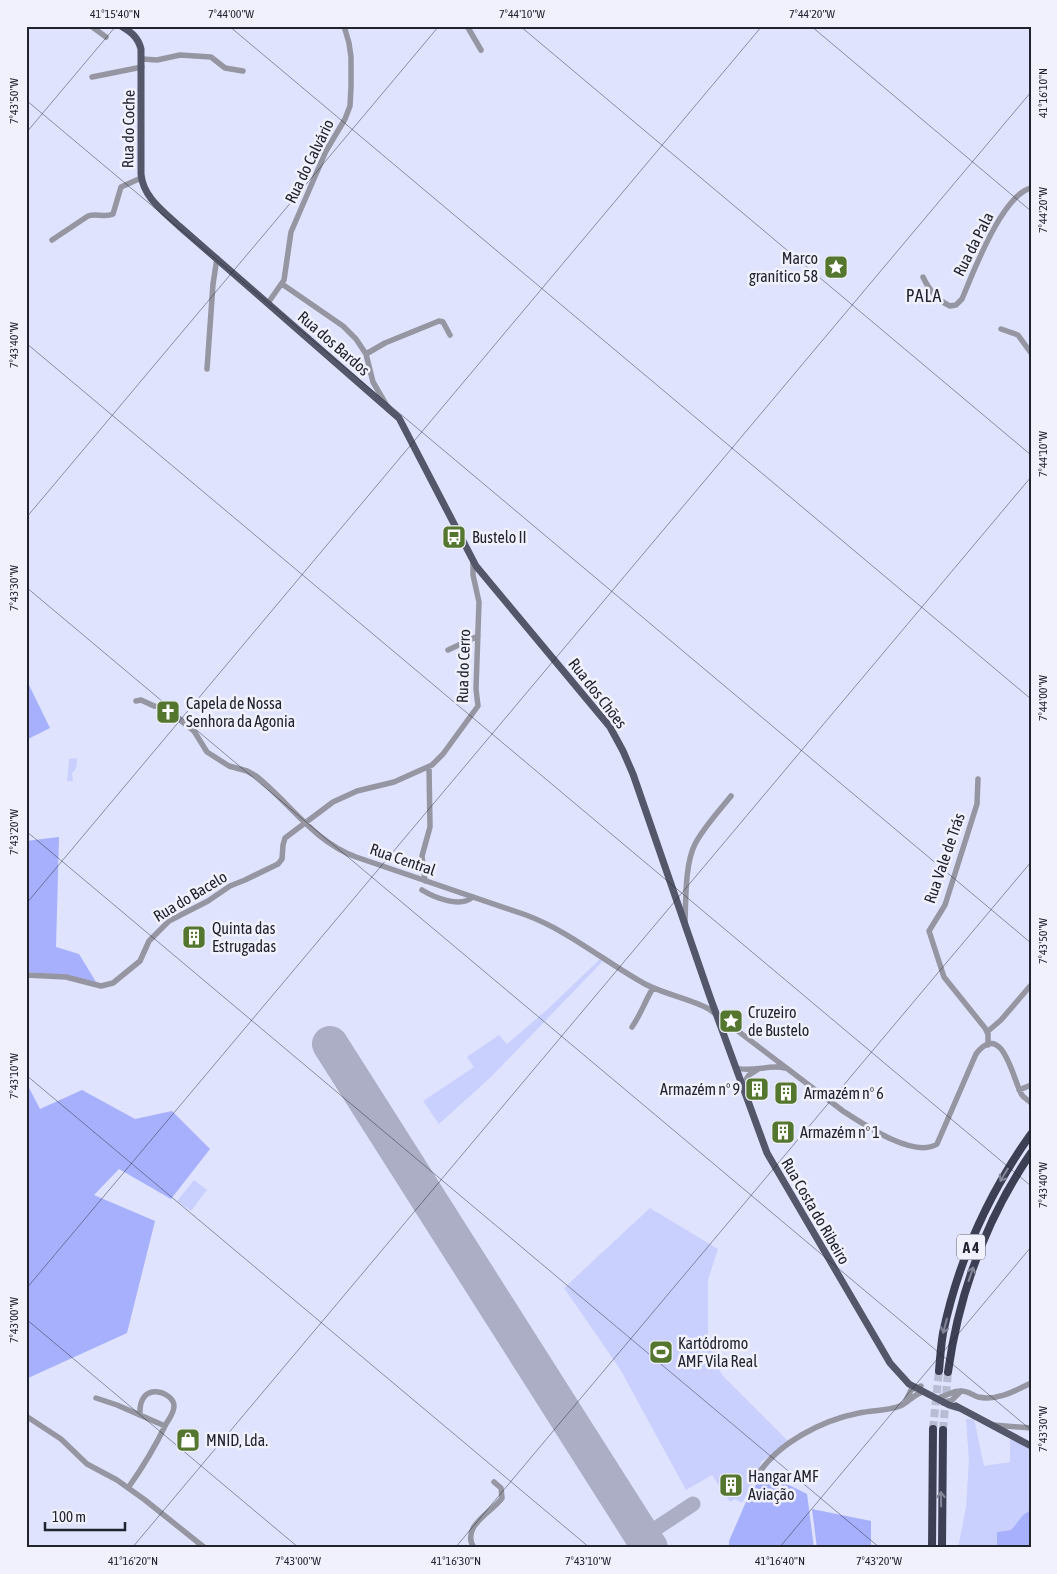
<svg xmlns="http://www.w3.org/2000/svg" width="1057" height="1574" viewBox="0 0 1057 1574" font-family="'Asap Condensed',sans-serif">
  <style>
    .green { fill: #c9d0fe }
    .forest { fill: #a7b0fc }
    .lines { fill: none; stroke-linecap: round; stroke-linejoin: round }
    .taxiway { stroke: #abaec4; stroke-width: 15 }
    .runway { stroke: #abaec4; stroke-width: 36 }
    .highway-tunnel { stroke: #b9bdd4; stroke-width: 8; stroke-dasharray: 8 4; stroke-linecap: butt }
    .minor { stroke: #9596a1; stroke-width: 5.5 }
    .major { stroke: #545669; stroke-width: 7 }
    .highway { stroke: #3d4055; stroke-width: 8 }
    .oneway { stroke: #858798 }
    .ticks { fill: none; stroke: #22242d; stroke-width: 1; stroke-opacity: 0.45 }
    .labels { text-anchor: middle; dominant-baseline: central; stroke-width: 5; stroke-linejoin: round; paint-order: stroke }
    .shield { fill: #f0f1fc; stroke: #60626b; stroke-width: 1 }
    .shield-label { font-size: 15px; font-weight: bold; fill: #22242d }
    .street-label { font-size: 16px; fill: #22242d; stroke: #f0f1fc }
    .poi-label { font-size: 16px; fill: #22242d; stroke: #f0f1fc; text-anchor: start }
    .neighbourhood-label { font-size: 18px; letter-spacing: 1px; fill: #22242d; stroke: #f0f1fc }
    .neatline { fill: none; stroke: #22242d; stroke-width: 2 }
    .ticks-label { font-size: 12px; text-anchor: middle; fill: #22242d }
  </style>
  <rect width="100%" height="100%" fill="#dfe3fe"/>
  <!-- green -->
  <path class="green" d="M77,758C77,763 77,770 72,773L73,781H67L69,759Z
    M600,959L603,961L492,1076L439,1124L423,1101L474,1067L467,1057L499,1035L507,1044L550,1007Z
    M194,1180L207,1190L191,1211L177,1201Z
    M650,1208L718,1249L708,1280V1345H714L716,1364L722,1375L788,1441L761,1462L757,1475L742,1503L735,1499L730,1502L712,1475L686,1490L620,1369L564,1288Z
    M966,1419H974L984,1466L1010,1462V1438L1031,1450V1510L1024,1514L1011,1530L997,1532V1548H958L966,1507L969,1460Z"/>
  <!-- forest -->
  <path class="forest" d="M26,679L50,728L26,740Z
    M59,837L56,947L79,954L96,982L72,976L26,972V841Z
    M26,1082L40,1109L82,1090L135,1119L172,1111L210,1149L171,1199L119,1169L94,1195L155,1221L127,1333L26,1379Z
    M764,1473L807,1494L814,1548H729V1541L749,1495Z
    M812,1509L871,1521V1548H817Z
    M1031,1510V1548H997V1532L1011,1530L1024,1514Z"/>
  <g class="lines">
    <!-- taxiway -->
    <path class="taxiway" d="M643,1537L693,1504
      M649,1548V1547"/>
    <!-- runway -->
    <path class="runway" d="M330,1044L650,1548"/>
    <!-- highway-tunnel -->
    <path class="highway-tunnel" d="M933,1429L939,1371
      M943,1430L948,1372"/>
    <!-- minor -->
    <path class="minor" d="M91,26L106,37
      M467,26L481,50
      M142,59L157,60L180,55L211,57L225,68L243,71
      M92,77L142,67
      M52,240L88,216C97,213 105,218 113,214L121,187L141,178
      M923,277C929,290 937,300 950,306L956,305L962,299C973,273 1002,195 1031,188
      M282,284L343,326L356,339L366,354L373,382L387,406
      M268,303L284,280L291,232L326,151L345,119L350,106L351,87V57L349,43L344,26
      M1001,329L1018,335L1031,353
      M366,354L385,343L439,321L443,322L450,335
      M207,369L213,284L217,258
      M448,650L478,636
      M136,701L141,700L154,706L168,707L175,716L194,731L207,752L229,766L247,771L256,776C290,803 313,841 356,857L526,915C569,931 605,962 645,984C666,995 689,998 709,1009L843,1111C863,1124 914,1159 937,1144L976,1054C1003,1019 1013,1081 1022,1095C1024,1098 1028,1100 1031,1103
      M978,779L977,804L945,905L929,931L944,977L985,1028L988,1034V1045
      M425,881L422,856L430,827L429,767
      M422,890C435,898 460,908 473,897
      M685,921C686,898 685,864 695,844C704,827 719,811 731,796
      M26,975L66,977L101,986L113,983L140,961L149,941L169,921L208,901L230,886L245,880L278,864L282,859L283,845L285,838L333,802L357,791L394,782L432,765L443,754L478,706L476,689L479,602L473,575V561
      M632,1027C641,1014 645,1001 653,988
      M987,1032L1001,1020L1031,985
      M736,1068C752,1073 769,1064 785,1068
      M742,1086L749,1075L757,1070
      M1019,1090L1031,1085
      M941,1397C948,1395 953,1391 960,1391C967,1390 972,1395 978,1397C997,1401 1015,1391 1031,1383
      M96,1398L117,1405L165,1426
      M905,1403L911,1390L921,1386
      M943,1403L952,1400L961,1391
      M26,1416L61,1439L87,1464L117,1480L145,1500L205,1548
      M993,1425L1031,1428
      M757,1476C777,1443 823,1420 859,1413C872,1410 888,1411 900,1406C909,1402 914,1394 923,1392
      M128,1488C143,1467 155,1447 166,1424C169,1419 174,1413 174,1406C174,1392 138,1379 140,1415
      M474,1548C460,1526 493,1512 502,1498L501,1488L494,1482"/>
    <!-- major -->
    <path class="major" d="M121,26C131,32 138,37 141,49V174C143,197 163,211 179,226L399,418L476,566L610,727L623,751L633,774L710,997L767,1153L890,1363L909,1384L949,1405L959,1408
      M956,1406L1031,1446"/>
    <!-- highway -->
    <path class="highway" d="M939,1371C940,1358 941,1345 943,1333C958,1262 989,1193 1031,1134
      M948,1372C959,1293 986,1219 1031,1153
      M932,1548L933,1429
      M942,1548L943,1430"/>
  </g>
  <!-- one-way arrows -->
  <defs><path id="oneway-shaft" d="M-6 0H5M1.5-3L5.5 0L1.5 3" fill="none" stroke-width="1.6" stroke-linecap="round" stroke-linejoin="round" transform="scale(1.25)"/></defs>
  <g class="oneway">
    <use href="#oneway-shaft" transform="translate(1004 1175) rotate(121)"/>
    <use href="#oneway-shaft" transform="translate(971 1274) rotate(-71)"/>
    <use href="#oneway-shaft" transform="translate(945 1326) rotate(105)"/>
    <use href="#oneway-shaft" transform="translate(941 1499) rotate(-91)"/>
  </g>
  <!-- ticks -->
  <path class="ticks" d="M229,26L1031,699M520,26L1031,455M811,26L1031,211M26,100L1031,943M26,133L116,26M26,343L1031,1186M26,518L439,26M26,587L1031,1430M26,831L880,1548M26,904L762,26M26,1075L590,1548M26,1289L1031,92M26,1319L299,1548M132,1548L1031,477M455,1548L1031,862M779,1548L1031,1247"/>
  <!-- icons -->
  <defs>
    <g id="sight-square" transform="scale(1.25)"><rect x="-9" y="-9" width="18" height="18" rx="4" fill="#54762e" stroke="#f0f1fc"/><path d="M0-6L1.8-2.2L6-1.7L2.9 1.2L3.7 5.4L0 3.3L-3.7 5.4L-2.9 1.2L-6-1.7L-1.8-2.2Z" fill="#fff"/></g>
    <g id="bus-square" transform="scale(1.25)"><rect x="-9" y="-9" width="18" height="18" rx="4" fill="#54762e" stroke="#f0f1fc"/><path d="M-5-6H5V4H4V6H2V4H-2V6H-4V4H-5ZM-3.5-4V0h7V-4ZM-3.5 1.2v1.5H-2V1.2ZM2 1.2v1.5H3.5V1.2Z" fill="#fff"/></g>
    <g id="church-square" transform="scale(1.25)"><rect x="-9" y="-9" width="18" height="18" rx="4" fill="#54762e" stroke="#f0f1fc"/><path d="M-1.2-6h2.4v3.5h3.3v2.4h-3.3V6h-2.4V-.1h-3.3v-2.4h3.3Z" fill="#fff"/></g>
    <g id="building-square" transform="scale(1.25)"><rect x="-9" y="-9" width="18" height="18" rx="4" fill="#54762e" stroke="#f0f1fc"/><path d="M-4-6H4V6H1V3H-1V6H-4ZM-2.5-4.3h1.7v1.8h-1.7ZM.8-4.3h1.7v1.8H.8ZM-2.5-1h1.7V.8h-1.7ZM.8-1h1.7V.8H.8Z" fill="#fff"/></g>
    <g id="stadium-square" transform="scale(1.25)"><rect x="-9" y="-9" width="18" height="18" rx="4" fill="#54762e" stroke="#f0f1fc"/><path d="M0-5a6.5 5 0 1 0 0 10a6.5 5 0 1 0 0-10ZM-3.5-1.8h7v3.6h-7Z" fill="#fff"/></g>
    <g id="shop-square" transform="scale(1.25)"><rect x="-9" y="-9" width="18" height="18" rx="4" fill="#54762e" stroke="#f0f1fc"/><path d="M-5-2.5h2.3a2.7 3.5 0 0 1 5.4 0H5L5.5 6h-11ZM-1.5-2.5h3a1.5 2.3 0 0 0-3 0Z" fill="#fff"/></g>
  </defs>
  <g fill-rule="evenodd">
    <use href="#sight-square" x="836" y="267"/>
    <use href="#bus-square" x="454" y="537"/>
    <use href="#church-square" x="168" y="712"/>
    <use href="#building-square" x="194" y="937"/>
    <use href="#sight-square" x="731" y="1021"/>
    <use href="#building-square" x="757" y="1089"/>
    <use href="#building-square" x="786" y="1093"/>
    <use href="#building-square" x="783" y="1132"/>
    <use href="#stadium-square" x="661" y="1352"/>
    <use href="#shop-square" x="188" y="1440"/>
    <use href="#building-square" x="731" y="1485"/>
  </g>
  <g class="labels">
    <!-- shield labels -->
    <rect class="shield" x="957" y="1234.5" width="28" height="25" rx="4"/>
    <g class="shield-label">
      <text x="971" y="1247">A 4</text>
    </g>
    <!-- street labels -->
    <g class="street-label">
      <text transform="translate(128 129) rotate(-89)">Rua do Coche</text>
      <text transform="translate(309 161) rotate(-64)">Rua do Calvário</text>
      <text transform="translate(973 244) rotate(-63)">Rua da Pala</text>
      <text transform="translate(334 343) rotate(41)">Rua dos Bardos</text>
      <text transform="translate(463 666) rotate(-88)">Rua do Cerro</text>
      <text transform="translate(598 693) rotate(52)">Rua dos Chões</text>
      <text transform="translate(944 858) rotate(-71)">Rua Vale de Trás</text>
      <text transform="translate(403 859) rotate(19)">Rua Central</text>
      <text transform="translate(190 896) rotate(-31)">Rua do Bacelo</text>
      <text transform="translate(816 1211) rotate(60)">Rua Costa do Ribeiro</text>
    </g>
    <!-- poi labels -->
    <g class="poi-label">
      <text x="818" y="258" text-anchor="end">Marco<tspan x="818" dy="18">granítico 58</tspan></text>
      <text x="472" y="537">Bustelo II</text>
      <text x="186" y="703">Capela de Nossa<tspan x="186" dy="18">Senhora da Agonia</tspan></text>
      <text x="212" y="928">Quinta das<tspan x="212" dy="18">Estrugadas</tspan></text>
      <text x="748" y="1012">Cruzeiro<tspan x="748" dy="18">de Bustelo</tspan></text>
      <text x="740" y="1089" text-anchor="end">Armazém nº 9</text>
      <text x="804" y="1093">Armazém nº 6</text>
      <text x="800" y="1132">Armazém nº 1</text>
      <text x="678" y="1343">Kartódromo<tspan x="678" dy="18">AMF Vila Real</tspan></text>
      <text x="206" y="1440">MNID, Lda.</text>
      <text x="748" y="1476">Hangar AMF<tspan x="748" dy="18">Aviação</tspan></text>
    </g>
    <!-- neighbourhood labels -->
    <g class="neighbourhood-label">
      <text x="924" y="295">PALA</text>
    </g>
  </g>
  <!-- border -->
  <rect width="1057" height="1574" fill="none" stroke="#f0f1fc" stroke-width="55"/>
  <!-- scale -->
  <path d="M45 1522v8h80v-8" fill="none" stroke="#22242d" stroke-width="2.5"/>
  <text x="52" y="1522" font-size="15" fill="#22242d" stroke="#f0f1fc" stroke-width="4" paint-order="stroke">100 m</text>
  <rect x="28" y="28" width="1002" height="1518" class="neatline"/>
  <g class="ticks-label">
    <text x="115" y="18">41°15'40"N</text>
    <text x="231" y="18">7°44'00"W</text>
    <text x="522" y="18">7°44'10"W</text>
    <text x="812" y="18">7°44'20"W</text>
    <text transform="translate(1043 93) rotate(-90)" y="4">41°16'10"N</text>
    <text transform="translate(14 101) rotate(-90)" y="4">7°43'50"W</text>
    <text transform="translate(1043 210) rotate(-90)" y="4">7°44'20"W</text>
    <text transform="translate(14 345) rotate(-90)" y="4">7°43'40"W</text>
    <text transform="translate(1043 454) rotate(-90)" y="4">7°44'10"W</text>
    <text transform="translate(14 588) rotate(-90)" y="4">7°43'30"W</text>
    <text transform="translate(1043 698) rotate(-90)" y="4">7°44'00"W</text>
    <text transform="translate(14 832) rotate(-90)" y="4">7°43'20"W</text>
    <text transform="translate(1043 941) rotate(-90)" y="4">7°43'50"W</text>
    <text transform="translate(14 1076) rotate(-90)" y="4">7°43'10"W</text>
    <text transform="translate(1043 1185) rotate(-90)" y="4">7°43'40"W</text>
    <text transform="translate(14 1320) rotate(-90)" y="4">7°43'00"W</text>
    <text transform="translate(1043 1429) rotate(-90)" y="4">7°43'30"W</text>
    <text x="133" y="1565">41°16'20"N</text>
    <text x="298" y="1565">7°43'00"W</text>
    <text x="456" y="1565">41°16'30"N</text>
    <text x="588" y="1565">7°43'10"W</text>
    <text x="780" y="1565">41°16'40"N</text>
    <text x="879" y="1565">7°43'20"W</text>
  </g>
</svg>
